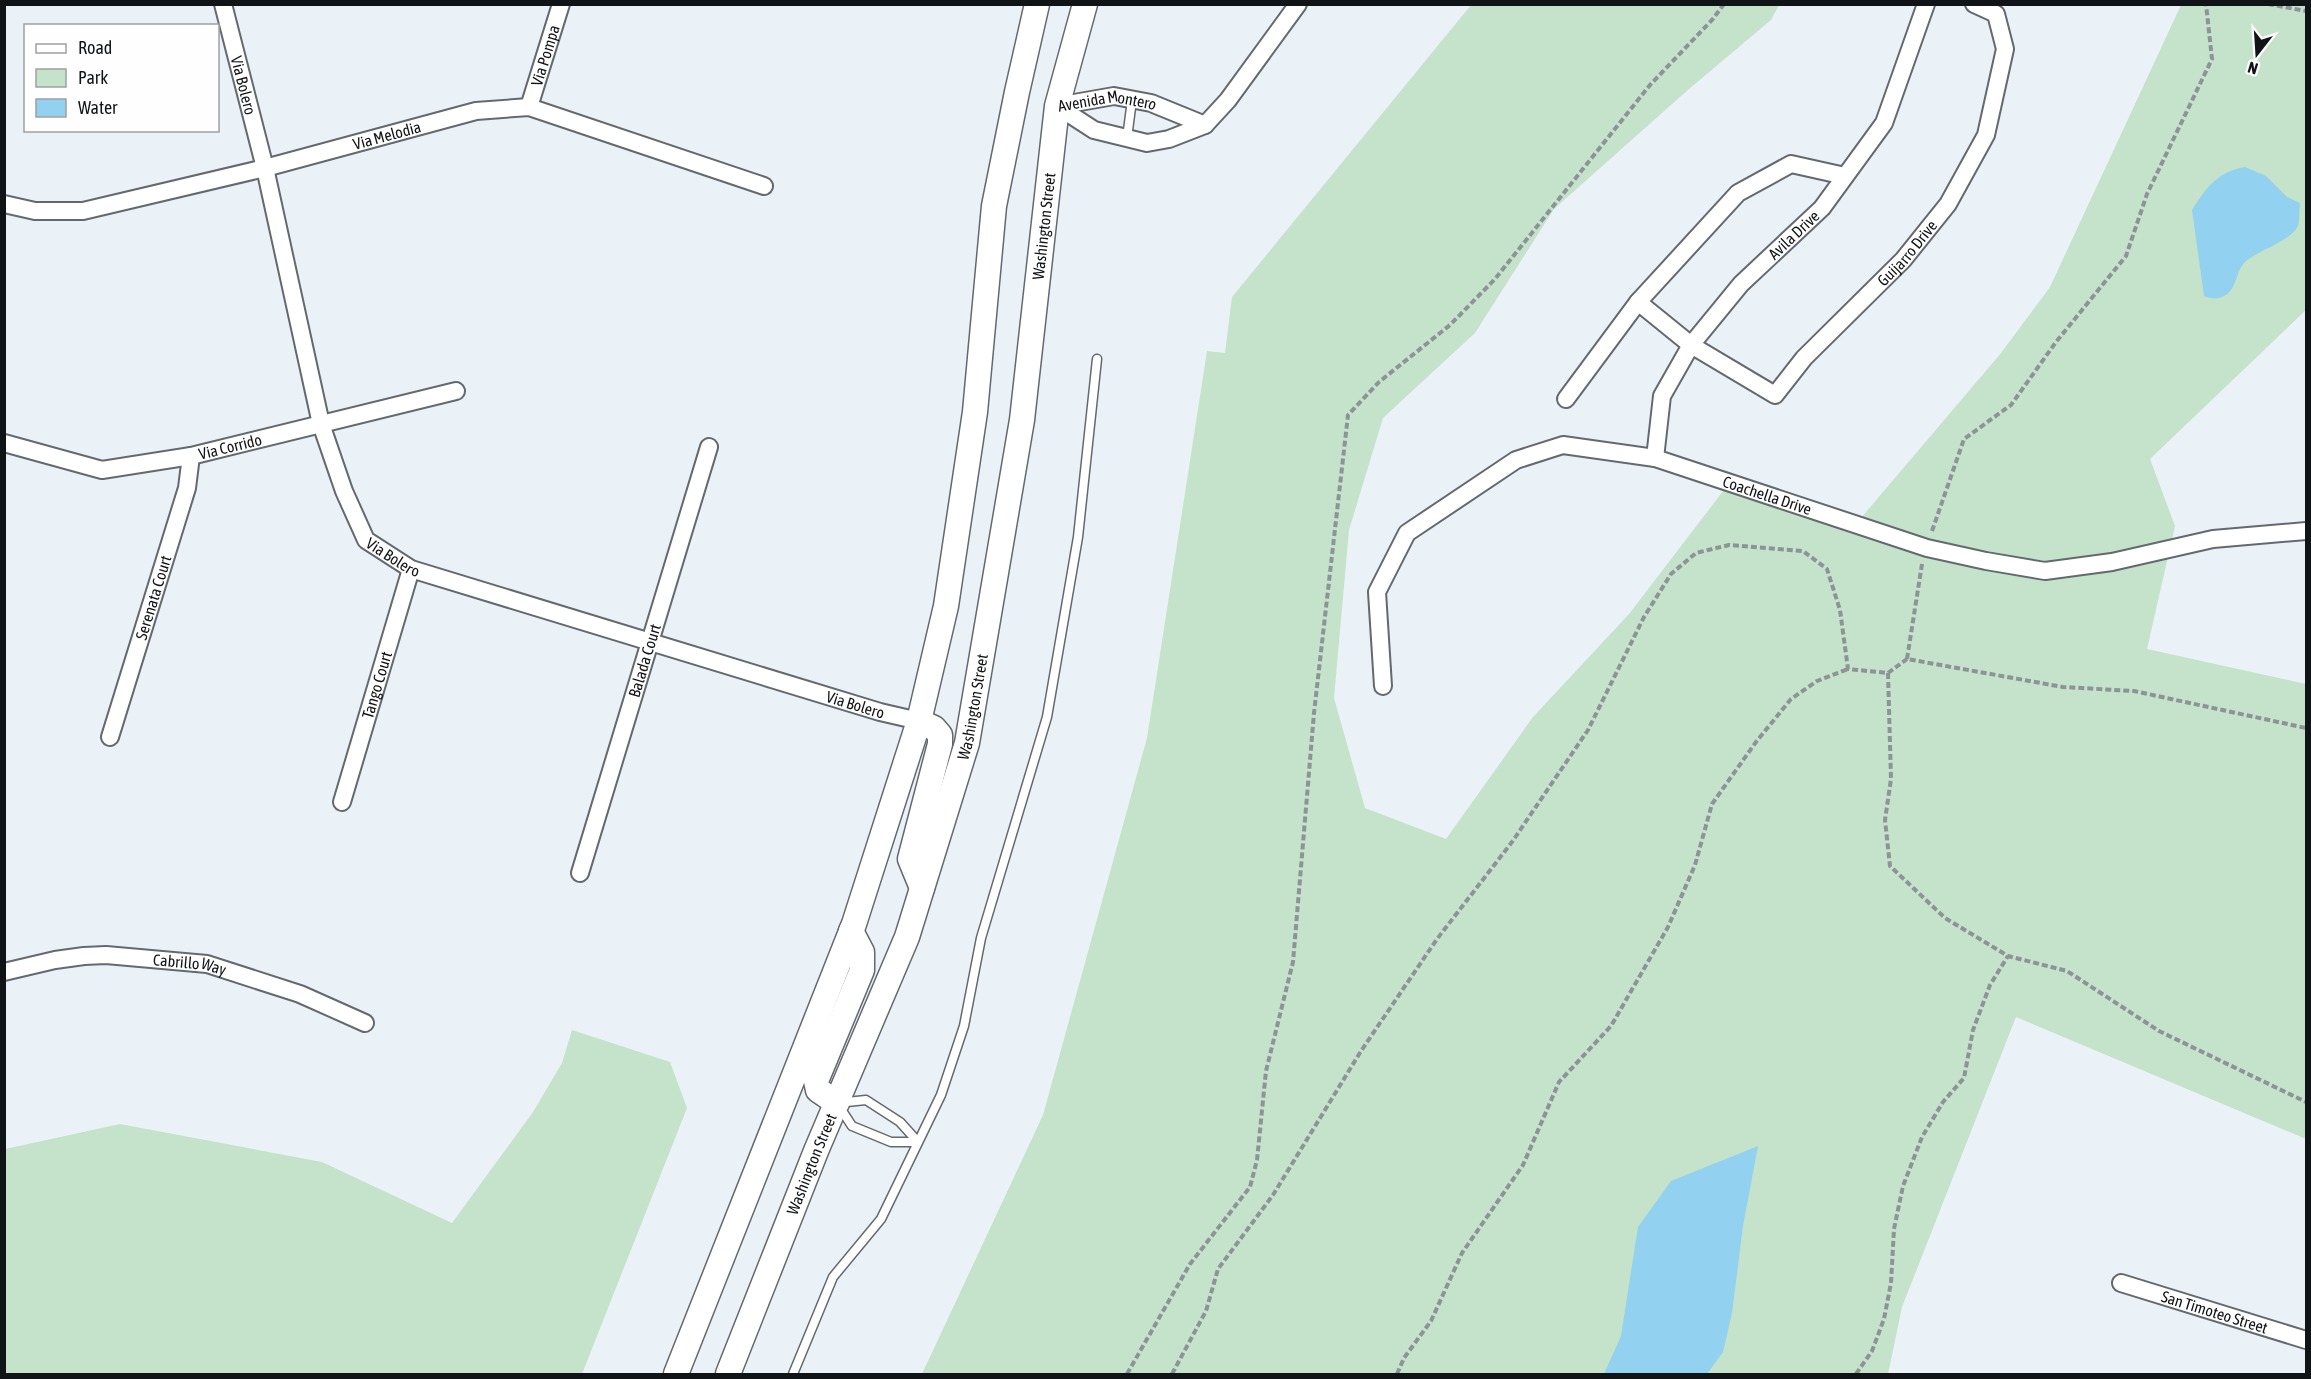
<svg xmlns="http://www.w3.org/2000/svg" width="2311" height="1379" viewBox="0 0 2311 1379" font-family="'Asap Condensed',sans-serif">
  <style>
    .green { fill: #c4e3ca }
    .water { fill: #92d1ef }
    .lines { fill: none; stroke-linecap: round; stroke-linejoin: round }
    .service-casing { stroke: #63696f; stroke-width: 11 }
    .minor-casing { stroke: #63696f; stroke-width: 20 }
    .secondary-casing { stroke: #63696f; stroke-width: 27 }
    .path { stroke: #8d9397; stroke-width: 4; stroke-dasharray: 6 3; stroke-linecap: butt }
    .service { stroke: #fff; stroke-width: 8 }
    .minor { stroke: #fff; stroke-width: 16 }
    .secondary { stroke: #fff; stroke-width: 24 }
    .labels { text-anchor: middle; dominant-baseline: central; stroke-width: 5; stroke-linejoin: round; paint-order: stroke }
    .street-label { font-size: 16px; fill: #111416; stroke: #fefefe }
  </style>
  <rect width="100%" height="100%" fill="#eaf2f8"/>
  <!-- green -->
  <path class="green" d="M1471,5H1779L1771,20L1689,89L1554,209L1475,333L1383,418L1349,530L1334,698L1365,808L1446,839L1533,717L1629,614L1730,482L1855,525L2001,353L2050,287L2181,5H2306V310L2150,459L2175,526L2147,649L2306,684V1139L2016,1017L1902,1307L1888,1374H922L1043,1115L1147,738L1207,351L1225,353L1232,297Z
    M572,1030L670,1062L687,1108L582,1374H5V1149L120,1124L322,1162L452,1223L533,1112L562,1063Z"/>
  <!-- water -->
  <path class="water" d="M2245,167L2266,176L2287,197L2300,203C2299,209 2300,220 2298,226C2290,242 2257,250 2244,263C2236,272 2237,287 2226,295C2218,300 2212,299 2204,296L2192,210C2207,187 2217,172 2245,167Z
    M1758,1146L1743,1226L1732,1313L1723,1352L1707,1374H1604L1621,1336L1638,1227L1671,1181Z"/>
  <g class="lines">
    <!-- service casing -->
    <g class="service-casing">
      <path id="service" d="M1127,138L1132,100
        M866,1100L900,1122L918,1142H891L852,1126L837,1103Z
        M793,1374L833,1277L881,1219L941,1095L964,1026L981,938L1047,717L1078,537L1097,359"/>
    </g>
    <!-- minor casing -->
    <g class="minor-casing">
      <g id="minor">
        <path id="s1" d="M223,4L265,168L321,424L344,491L366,540L411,569L880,712L919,721"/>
        <path d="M1057,106L1094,130L1147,143L1169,139L1205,125L1228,100L1298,4"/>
        <path id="s2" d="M1057,106L1114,96L1151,103L1205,125"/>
        <path id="s3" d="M529,107L561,4"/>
        <path id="s4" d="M1845,176L1791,164L1738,193L1638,302L1691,345L1775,395L1804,358L1903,260L1948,204L1986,135L2005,49L1996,14L1974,4"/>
        <path id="s5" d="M4,204L35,211H83L265,168L476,111L529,107L764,186"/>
        <path d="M1566,399L1638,302"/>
        <path id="s6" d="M4,443L102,470L191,456L456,391"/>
        <path id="s7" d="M1655,458L1662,396L1691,345L1741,284L1822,208L1884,123L1926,4"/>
        <path id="s8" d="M1383,686L1377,592L1407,533L1516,460L1563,445L1655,458L1927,548L1986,561L2045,571L2112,562L2213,539L2306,531"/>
        <path id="s9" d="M110,737L187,488L191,456"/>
        <path id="s10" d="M342,802L411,569"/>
        <path id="s11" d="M580,873L709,447"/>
        <path id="s12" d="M4,972L55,960L84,956L106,955L207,964L300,994L365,1023"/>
        <path id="s13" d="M2121,1283L2306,1340"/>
      </g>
    </g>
    <!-- secondary casing -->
    <g class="secondary-casing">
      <g id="secondary">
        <path d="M919,721L934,728L940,735V744L910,859L922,888"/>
        <path d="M837,1103L818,1090L816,1081L862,970V952L851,931"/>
        <path d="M676,1374L854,924L919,721L946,606L975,412L994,206L1017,92L1037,4"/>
        <path id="s14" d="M728,1374L816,1151L907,937L967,743L1022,420L1057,106L1085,4"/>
      </g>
    </g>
    <!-- path -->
    <path class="path" d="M2268,4L2306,11
      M1932,531L1964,439L2011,405L2056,342L2126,256L2147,194L2212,59L2206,4
      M1922,564L1907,659L2063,687L2134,691L2306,728
      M1888,673L1907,659
      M1127,1374L1190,1264L1250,1187L1257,1160L1266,1071L1293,962L1314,713L1348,415L1379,382L1450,325L1495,279L1650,85L1712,20L1724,4
      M1172,1374L1206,1311L1218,1269L1273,1195L1361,1051L1437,939L1512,842L1588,730L1644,617L1671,574L1696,553L1729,545L1803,551L1827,569L1840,610L1848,669L1888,673L1891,779L1885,820L1890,866L1945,918L2008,956L2067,971L2159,1031L2306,1102
      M1397,1374L1404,1358L1431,1321L1462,1253L1523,1165L1559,1082L1611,1026L1668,927L1695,865L1712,804L1756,742L1791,699L1817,681L1848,669
      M1856,1374L1872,1351L1884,1319L1891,1283L1894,1229L1903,1186L1922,1137L1943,1102L1964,1078L1973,1030L1990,985L2008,956"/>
    <!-- service -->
    <use href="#service" class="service"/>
    <!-- minor -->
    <use href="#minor" class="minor"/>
    <!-- secondary -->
    <use href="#secondary" class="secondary"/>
  </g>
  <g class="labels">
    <!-- street labels -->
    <g class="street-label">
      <text stroke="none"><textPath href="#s3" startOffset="54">Via Pompa</textPath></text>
      <text stroke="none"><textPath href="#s1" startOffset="84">Via Bolero</textPath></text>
      <text stroke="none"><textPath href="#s2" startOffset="51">Avenida Montero</textPath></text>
      <text stroke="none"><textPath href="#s5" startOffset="393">Via Melodia</textPath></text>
      <text stroke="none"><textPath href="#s14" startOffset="1198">Washington Street</textPath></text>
      <text stroke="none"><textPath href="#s7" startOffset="272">Avila Drive</textPath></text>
      <text stroke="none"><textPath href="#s4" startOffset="624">Guijarro Drive</textPath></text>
      <text stroke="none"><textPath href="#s6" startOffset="232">Via Corrido</textPath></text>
      <text stroke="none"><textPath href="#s8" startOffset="552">Coachella Drive</textPath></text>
      <text stroke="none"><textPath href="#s1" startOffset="588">Via Bolero</textPath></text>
      <text stroke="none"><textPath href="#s9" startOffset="146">Serenata Court</textPath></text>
      <text stroke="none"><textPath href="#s11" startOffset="222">Balada Court</textPath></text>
      <text stroke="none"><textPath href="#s10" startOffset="122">Tango Court</textPath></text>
      <text stroke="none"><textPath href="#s1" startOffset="1074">Via Bolero</textPath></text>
      <text stroke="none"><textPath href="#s14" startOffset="712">Washington Street</textPath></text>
      <text stroke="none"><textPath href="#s12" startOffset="188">Cabrillo Way</textPath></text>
      <text stroke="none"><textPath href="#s14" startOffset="226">Washington Street</textPath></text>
      <text stroke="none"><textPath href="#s13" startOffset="98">San Timoteo Street</textPath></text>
    </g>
  </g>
  <!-- border -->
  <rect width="2311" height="1379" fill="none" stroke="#111416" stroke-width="12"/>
  <!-- legend -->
  <rect x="24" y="24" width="195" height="108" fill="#fefefe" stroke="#9fa0a1" stroke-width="1.5"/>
  <rect x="36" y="44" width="30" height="9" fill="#ffffff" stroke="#9fa0a1" stroke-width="1.5"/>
  <text x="78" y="54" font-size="18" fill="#111416">Road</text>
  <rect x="36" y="69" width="30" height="18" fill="#c4e3ca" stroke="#9fa0a1" stroke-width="1.5"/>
  <text x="78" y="84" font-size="18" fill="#111416">Park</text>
  <rect x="36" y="99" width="30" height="18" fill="#92d1ef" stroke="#9fa0a1" stroke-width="1.5"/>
  <text x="78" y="114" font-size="18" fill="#111416">Water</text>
  <!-- north arrow -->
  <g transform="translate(2257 54) rotate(197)" stroke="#fefefe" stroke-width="4.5" paint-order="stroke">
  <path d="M0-4.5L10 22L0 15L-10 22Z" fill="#111416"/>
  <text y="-9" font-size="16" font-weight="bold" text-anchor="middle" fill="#111416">N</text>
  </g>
</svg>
